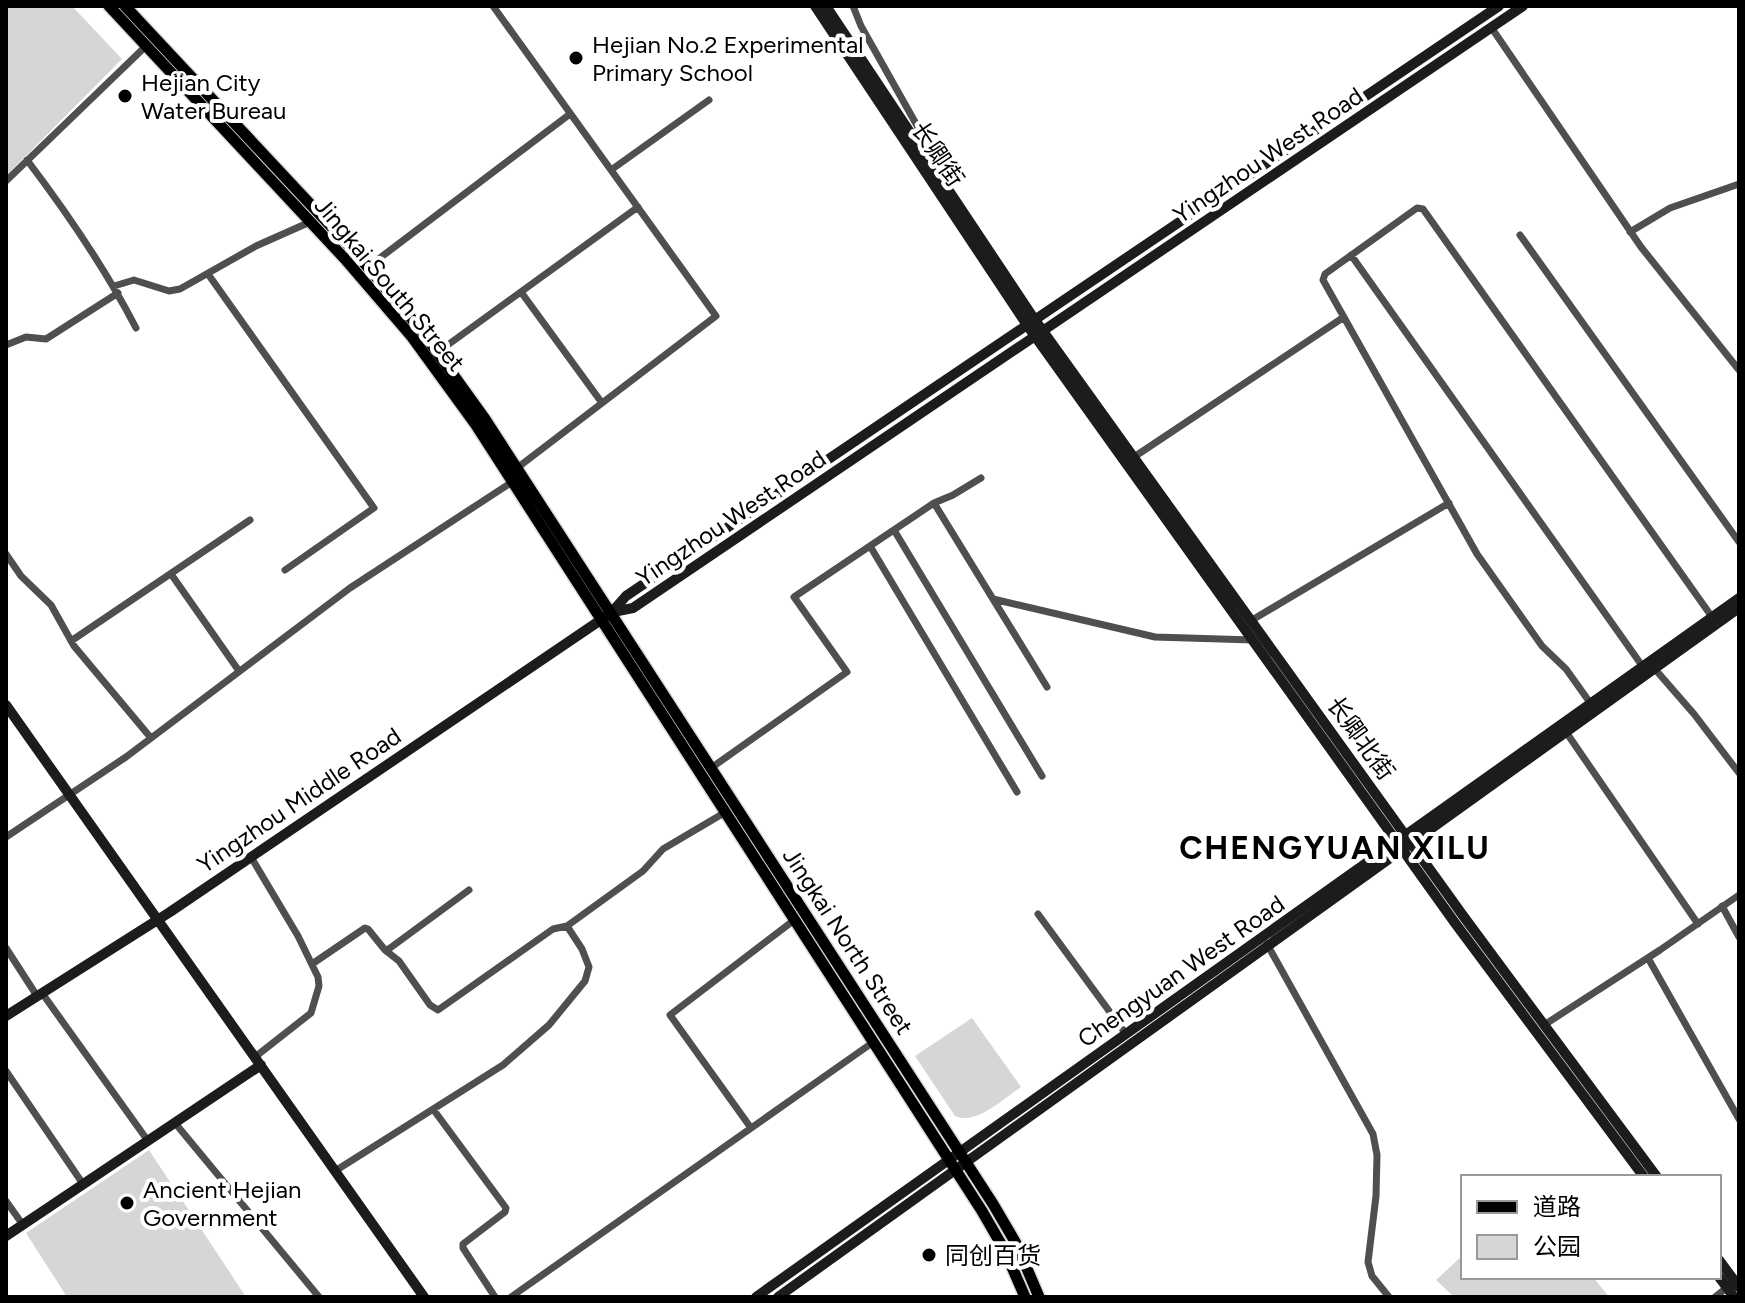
<svg xmlns="http://www.w3.org/2000/svg" width="1745" height="1303" viewBox="0 0 1745 1303" font-family="Figtree,'Noto Sans SC',sans-serif">
  <style>
    .green { fill: #d6d6d6 }
    .lines { fill: none; stroke-linecap: round; stroke-linejoin: round }
    .primary-casing { stroke: #dbdbdb; stroke-width: 14 }
    .street { stroke: #4f4f4f; stroke-width: 7 }
    .secondary { stroke: #1c1c1c; stroke-width: 10 }
    .primary { stroke: #000; stroke-width: 11 }
    .poi-dot { fill: #000; stroke: #fff; stroke-width: 3 }
    .labels { text-anchor: middle; dominant-baseline: central; stroke-width: 8; stroke-linejoin: round; paint-order: stroke }
    .poi-label { font-size: 24px; fill: #000; stroke: #fff; text-anchor: start }
    .street-label { font-size: 24px; fill: #000; stroke: #fff }
    .district-label { font-size: 32px; font-weight: bold; letter-spacing: 2px; fill: #000; stroke: #fff }
  </style>
  <rect width="100%" height="100%" fill="#fff"/>
  <!-- green -->
  <path class="green" d="M6,6H72L122,59L6,176Z
    M972,1018L1021,1087C1004,1098 976,1126 955,1116L915,1056Z
    M149,1150L246,1297H67L26,1233Z
    M1463,1255V1277H1593L1609,1297H1454L1436,1280Z"/>
  <g class="lines">
    <!-- primary casing -->
    <g class="primary-casing">
      <path id="primary" d="M109,6L345,259L412,337L476,425L982,1211L1005,1251L1025,1297
        M125,6L354,251L421,330L485,419L993,1204L1017,1245L1039,1297"/>
    </g>
    <!-- street -->
    <path class="street" d="M493,6L716,316L517,468
      M853,6L861,26L924,138L932,148L941,173
      M1491,27L1641,247L1739,370
      M27,160C68,214 105,268 136,328
      M611,170L709,100
      M6,181L146,46
      M1630,232L1670,208L1739,184
      M1520,235L1739,542
      M1351,255L1643,667
      M368,267L570,114
      M208,274L374,508L285,570
      M114,286L134,280L169,291L180,289L256,246L310,222
      M521,292L602,403
      M6,345L26,337L46,339L118,293
      M438,352L638,207
      M1134,457L1344,317
      M934,503L1047,687
      M894,530L1042,776
      M870,546L1017,792
      M6,554L21,576L51,605L74,646L151,738
      M171,574L239,671
      M993,599L1155,637L1253,640
      M1252,620L1449,503
      M71,641L250,520
      M1654,668L1694,714L1739,773
      M1591,704L1566,669L1542,646L1477,554L1323,280L1325,274L1417,208L1423,209L1712,617
      M1566,732L1698,924
      M711,768L847,672L794,597L934,503L953,495L981,478
      M6,837L126,757L350,588L512,482
      M251,857L298,936L318,977L319,986L311,1013L255,1057
      M1722,906L1739,937
      M1038,914L1126,1034
      M1267,944L1373,1134L1377,1155L1376,1196L1368,1262L1372,1276L1389,1297
      M6,948L37,996
      M386,951L469,890
      M1648,958L1739,1119
      M312,964L365,928L368,929L385,950L399,961L430,1005L438,1010L553,929L567,926
      M42,993L148,1141
      M1544,1025L1660,950L1739,895
      M6,1071L83,1184
      M433,1109L506,1208L505,1212L463,1244V1248L495,1297
      M175,1123L319,1297
      M751,1128L670,1015L793,921
      M335,1171L503,1065L549,1025L585,981L589,967L582,949L567,926L643,871L663,849L724,813
      M6,1201L23,1225
      M511,1297L872,1043
      M1715,1297L1739,1278"/>
    <!-- secondary -->
    <path class="secondary" d="M815,6L1027,325L1455,923L1644,1177
      M826,6L1035,320L1464,917L1657,1177
      M613,612L633,608L1523,6
      M6,705L424,1297
      M6,1016L170,912L611,613L626,596L1499,6
      M6,1236L261,1065
      M1719,1260L1739,1287
      M1719,1277L1734,1297
      M756,1297L1739,598
      M778,1297L1739,608"/>
    <!-- primary -->
    <use href="#primary" class="primary"/>
  </g>
  <!-- markers -->
  <g class="poi-dot">
    <circle cx="576" cy="58" r="8"/>
    <circle cx="125" cy="96" r="8"/>
    <circle cx="127" cy="1203" r="8"/>
    <circle cx="929" cy="1255" r="8"/>
  </g>
  <g class="labels">
    <!-- poi labels -->
    <g class="poi-label">
      <text x="592" y="44">Hejian No.2 Experimental<tspan x="592" dy="28">Primary School</tspan></text>
      <text x="141" y="82">Hejian City<tspan x="141" dy="28">Water Bureau</tspan></text>
      <text x="143" y="1189">Ancient Hejian<tspan x="143" dy="28">Government</tspan></text>
      <text x="945" y="1255">同创百货</text>
    </g>
    <!-- street labels -->
    <g class="street-label">
      <text transform="translate(938 154) rotate(56)">长卿街</text>
      <text transform="translate(1268 155) rotate(-34)">Yingzhou West Road</text>
      <text transform="translate(390 284) rotate(50)">Jingkai South Street</text>
      <text transform="translate(731 518) rotate(-34)">Yingzhou West Road</text>
      <text transform="translate(1361 738) rotate(54)">长卿北街</text>
      <text transform="translate(299 800) rotate(-34)">Yingzhou Middle Road</text>
      <text transform="translate(848 941) rotate(57)">Jingkai North Street</text>
      <text transform="translate(1181 971) rotate(-35)">Chengyuan West Road</text>
    </g>
    <!-- district labels -->
    <g class="district-label">
      <text x="1335" y="848">CHENGYUAN XILU</text>
    </g>
  </g>
  <!-- border -->
  <rect width="1745" height="1303" fill="none" stroke="#000000" stroke-width="16"/>
  <!-- legend -->
  <rect x="1461" y="1175" width="260" height="104" fill="#ffffff" stroke="#999999" stroke-width="2"/>
  <rect x="1477" y="1201" width="40" height="12" fill="#000000" stroke="#999999" stroke-width="2"/>
  <text x="1533" y="1215" font-size="24" fill="#000000">道路</text>
  <rect x="1477" y="1235" width="40" height="24" fill="#d6d6d6" stroke="#999999" stroke-width="2"/>
  <text x="1533" y="1255" font-size="24" fill="#000000">公园</text>
</svg>
